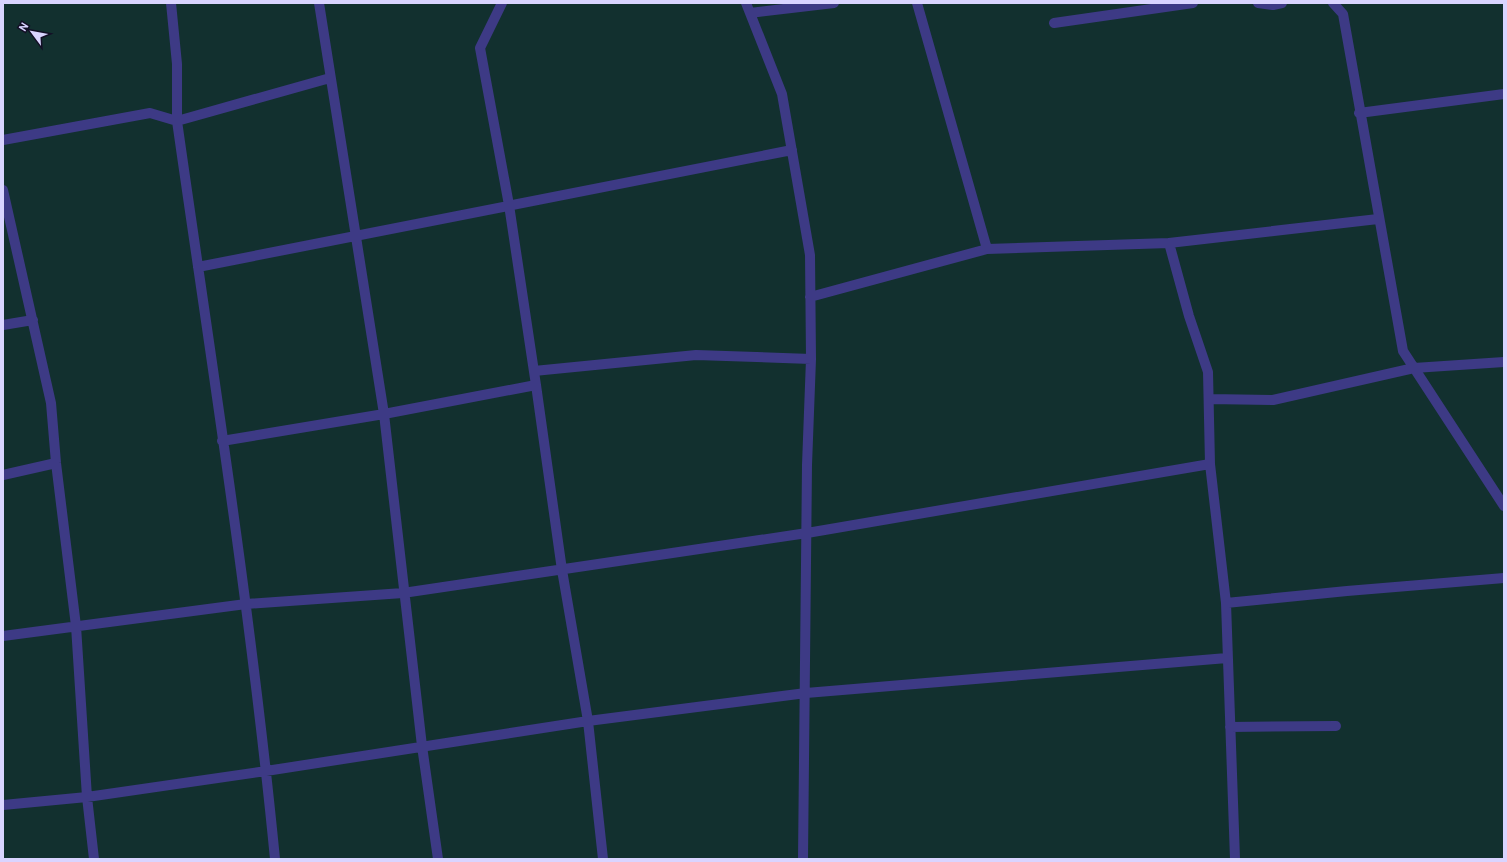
<svg xmlns="http://www.w3.org/2000/svg" width="1507" height="862" viewBox="0 0 1507 862" font-family="Overpass,sans-serif">
  <style>
    .green { fill: #12302f }
    .lines { fill: none; stroke-linecap: round; stroke-linejoin: round }
    .street { stroke: #3d3a85; stroke-width: 10 }
  </style>
  <rect width="100%" height="100%" fill="#130f26"/>
  <!-- green -->
  <path class="green" d="M3,3H1504V859H3Z"/>
  <g class="lines">
    <!-- street -->
    <path class="street" d="M171,3L177,64V121L330,78
      M319,3L384,414L422,746L438,859
      M502,3L480,48L509,205L536,385L562,570L588,721L603,859
      M746,3L782,94L810,255L811,359L807,465L803,859
      M917,3L987,249
      M1258,3L1273,5L1282,3
      M1333,3L1343,14L1403,351L1504,506
      M750,13L834,3
      M1054,23L1193,3
      M1359,113L1504,94
      M3,140L150,113L177,121C212,367 251,612 275,859
      M3,190L51,403L56,463L76,626L87,797L94,859
      M1169,243L1378,219
      M198,267L792,150
      M810,297L987,249L1169,243L1189,316L1208,372L1210,464L1226,603L1235,859
      M3,325L33,320
      M534,371L696,355L811,359
      M1209,399L1273,400L1414,368L1504,362
      M222,441L384,414L536,385
      M3,475L56,463
      M1226,603L1347,591L1504,578
      M3,636L246,604L403,593L807,533L1210,464
      M1230,727L1336,726
      M3,805L87,797L266,771L588,721L806,693L1227,658"/>
  </g>
  <!-- border -->
  <rect width="1507" height="862" fill="none" stroke="#d9d4ff" stroke-width="8"/>
  <!-- north arrow -->
  <g transform="translate(32 32) rotate(302)" stroke="#130f26" stroke-width="3" paint-order="stroke">
  <path d="M0-3L7 15L0 10L-7 15Z" fill="#d9d4ff"/>
  <text y="-6" font-size="11" font-weight="bold" text-anchor="middle" fill="#d9d4ff">N</text>
  </g>
</svg>
